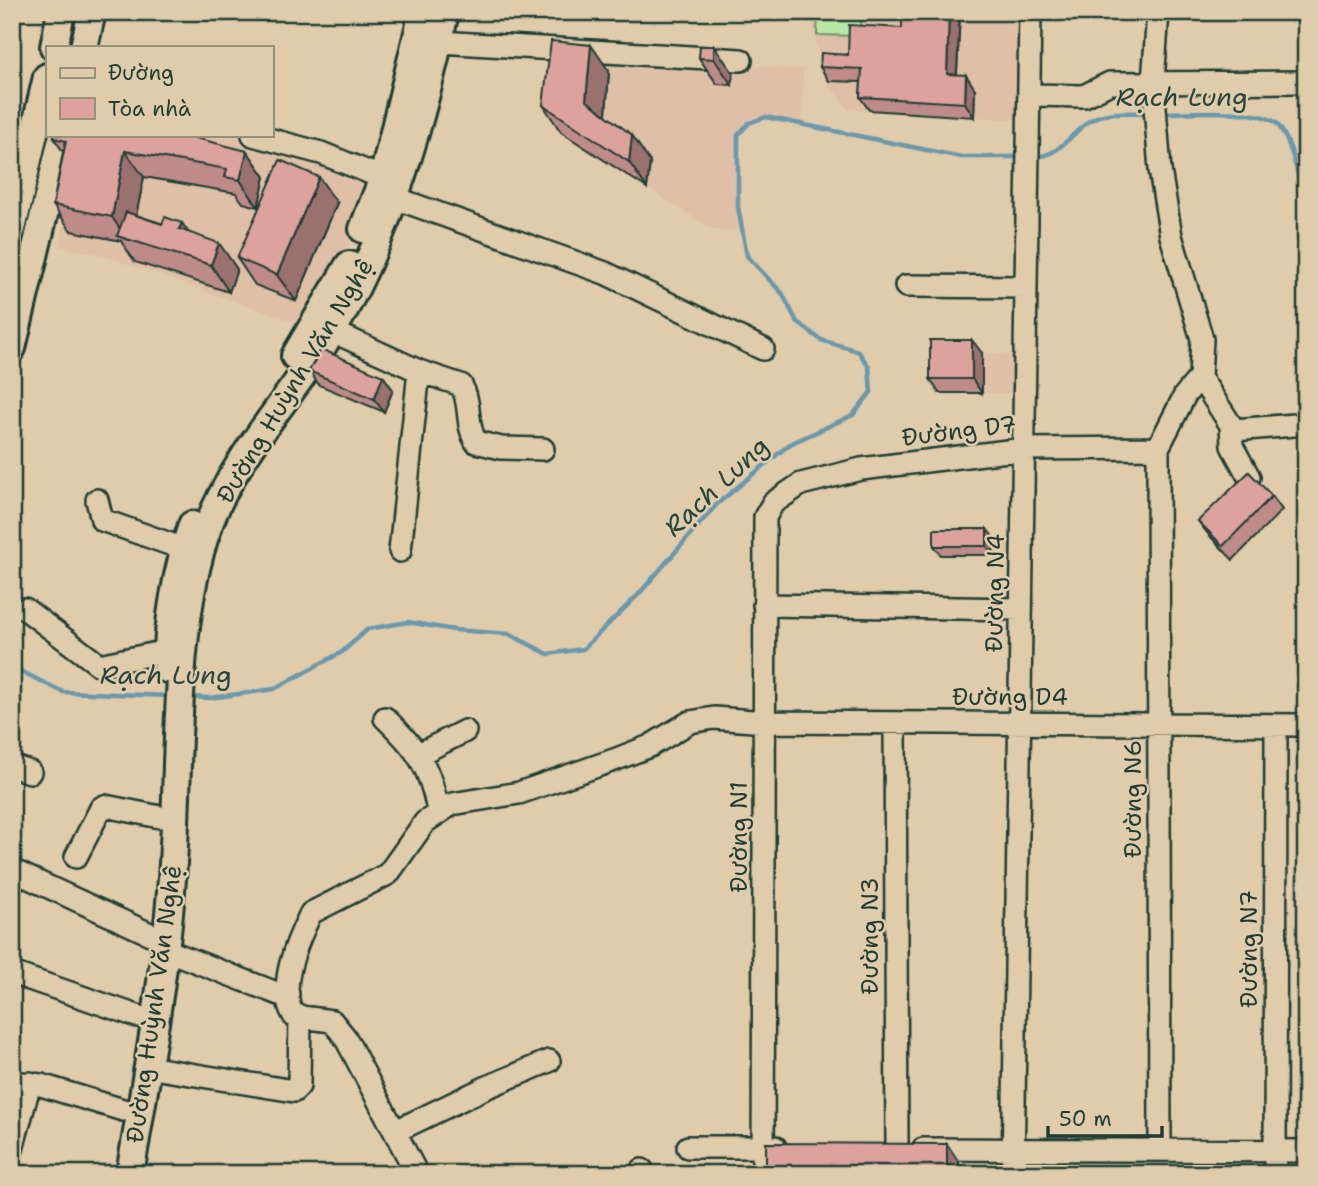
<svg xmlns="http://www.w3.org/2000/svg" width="1318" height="1186" viewBox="0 0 1318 1186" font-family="'Shantell Sans',sans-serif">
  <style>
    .built { fill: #dfbfa6 }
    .green { fill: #bae7a5; stroke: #6c926c; stroke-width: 2 }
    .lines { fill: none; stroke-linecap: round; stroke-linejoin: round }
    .stream { stroke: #6b98ac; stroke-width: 4.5 }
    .minor-casing { stroke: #1f3d34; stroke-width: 26 }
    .major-casing { stroke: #1f3d34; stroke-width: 32 }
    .minor { stroke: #e0cbaa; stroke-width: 21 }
    .major { stroke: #e0cbaa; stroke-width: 26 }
    .wall { fill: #be8b88; stroke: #1f3d34; stroke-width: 2 }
    .shaded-wall { fill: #9b716f; stroke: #1f3d34; stroke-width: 2 }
    .building { fill: #dda29e; stroke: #1f3d34; stroke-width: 2 }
    .labels { text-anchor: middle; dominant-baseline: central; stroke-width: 5; stroke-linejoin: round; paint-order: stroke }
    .street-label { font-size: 24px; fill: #1f3d34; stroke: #e0cbaa }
    .water-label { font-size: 26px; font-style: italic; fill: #25453e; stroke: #e0cbaa }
  </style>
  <rect width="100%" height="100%" fill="#e0cbaa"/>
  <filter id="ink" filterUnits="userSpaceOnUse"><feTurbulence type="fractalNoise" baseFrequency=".0143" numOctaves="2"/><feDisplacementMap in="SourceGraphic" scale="14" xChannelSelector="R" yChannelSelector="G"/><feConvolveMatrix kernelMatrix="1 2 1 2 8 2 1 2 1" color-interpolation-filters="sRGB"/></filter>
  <g filter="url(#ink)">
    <!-- built -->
    <path class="built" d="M809,12H1023L1020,120L849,109L827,83Z
      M571,55L803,69L802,125L766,117L749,123L739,135L741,229L721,231L707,226L561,132Z
      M83,135H240L321,157L373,178L344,256L304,325L102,255L60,246Z
      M939,353L1019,354V393H939Z
      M941,538H1017V555H941Z"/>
    <!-- green -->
    <path class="green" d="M818,12H861L860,36L817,35Z"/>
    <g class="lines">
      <!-- stream -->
      <path class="stream" d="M1161,113C1185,113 1264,107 1278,125C1294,146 1297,178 1306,202
        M1035,157C1058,157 1072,133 1089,121C1105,110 1131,113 1149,113
        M12,667L63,692L170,696
        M189,697L210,698L274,689L342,652L368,629L408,622L454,630L509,634L548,654L583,649L638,595L717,504L790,444L853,415L871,392L869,367L858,351L821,340L797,322L782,293L747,256L738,207V135L749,123L766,117L961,157H1023"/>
      <!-- minor casing -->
      <g class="minor-casing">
        <path id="minor" d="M1158,12L1153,82L1160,170L1171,236L1202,339L1200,377L1185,395L1158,448
          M439,42L741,60
          M1029,95L1084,96L1110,83L1306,82
          M253,135L321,153L383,178
          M395,198L605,273L763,349
          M906,286L1026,287
          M332,331L419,371L461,385C472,403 465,424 476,442L501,448L543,449
          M1200,377L1234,430L1306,424
          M1231,425L1232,446L1249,477
          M1158,448L1160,1150
          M97,500L102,520L184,549
          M400,551L419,371
          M764,605L1021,609
          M25,609L99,665L167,651
          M385,718C417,749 430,766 438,811
          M895,723L897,1148
          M419,754L465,731
          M12,766L30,772
          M76,857L101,808L105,806L160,817
          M12,870L150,934
          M166,950L279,994H288
          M12,973L137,1016
          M147,1067L294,1091L299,1086L300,1016
          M12,1082L41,1085L123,1110
          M396,1131L485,1088L549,1061
          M688,1147H775
          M12,1149L30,1083
          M923,1149L1306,1151
          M417,1174L345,1037L332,1021L294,1016C276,987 298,939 311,913L388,874L425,822L452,804L519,793L614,760L650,746L690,722L714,718L766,722L1306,725
          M642,1174V1170
          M763,1174L765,517L773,503L801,484L861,469L1024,449L1158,448
          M1013,1174L1030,12
          M1275,1174L1276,725"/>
      </g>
      <!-- major casing -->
      <g class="major-casing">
        <path id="major" d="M54,47L61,12
          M84,47L92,12
          M12,229L47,77
          M363,229L383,178L423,12
          M12,348L63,135
          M295,356L349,265
          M167,669C168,619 176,573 192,525
          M130,1174C147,1071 167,967 173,863C180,757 173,627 208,527C232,459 295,392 333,330C390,233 422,122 445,12"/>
      </g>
      <!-- minor -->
      <use href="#minor" class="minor"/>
      <!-- major -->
      <use href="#major" class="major"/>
    </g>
    <!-- wall -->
    <path class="wall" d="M862,12H960L957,75L975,89L974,117L869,110L860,97L861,82L829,81L820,67L902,28V18L865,16Z
      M714,46L733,73L732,85L717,84L699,58Z
      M609,71L606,115L650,162L647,188L561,132L543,105Z
      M54,138L247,151L265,177L258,207L243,203L236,193L144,177L136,215L188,232L237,269L229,292L135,262L121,241L71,231L53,205L63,152Z
      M337,203L296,301L255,285L237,258Z
      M982,353V393H939L930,379Z
      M309,371L383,376L393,390L384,412L319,385Z
      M1272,496L1282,510L1233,560L1208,534L1198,521Z
      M994,538L993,555H941L934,546Z"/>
    <!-- shaded-wall -->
    <path class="shaded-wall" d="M949,12H960L956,88L947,74Z
      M591,45L609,71L605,127L586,100Z
      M714,46L733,73L732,85L714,59Z
      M966,75L975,89L974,117L965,103Z
      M632,135L650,162L647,188L629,162Z
      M125,151L144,177L131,240L127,239L112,217Z
      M247,151L265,177L258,207L240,180Z
      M319,177L337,203L296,301L277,275Z
      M182,223L200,249L179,229Z
      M219,243L237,269L229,292L211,265Z
      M972,340L982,353V393L972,379Z
      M383,376L393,390L384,412L374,399Z
      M987,529L994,538L993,555L987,546Z
      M947,1144L959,1162V1174H947Z"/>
    <!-- building -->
    <path class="building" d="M902,12H949L947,74L966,75L965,103L860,97L862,69L820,67L821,53L848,55L849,25L902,28Z
      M551,41L591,45L586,100L632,135L629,162L543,105Z
      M700,46H714V59L699,58Z
      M54,135H184L247,151L240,180L225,177L227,169L125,151L112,217L53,205L66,141L54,138Z
      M280,160L319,177L277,275L237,258Z
      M126,212L162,224L165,217L182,223L179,229L219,243L211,265L117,236Z
      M930,340H972V379H930Z
      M321,349L383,376L374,399L309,371Z
      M1249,472L1272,496L1223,546L1198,521Z
      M934,529H987V546H934Z
      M766,1143L947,1144V1174H766Z"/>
  </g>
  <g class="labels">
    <!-- street labels -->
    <g class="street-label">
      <text transform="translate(295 381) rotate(-59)">Đường Huỳnh Văn Nghệ</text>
      <text transform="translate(959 431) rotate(-7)">Đường D7</text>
      <text transform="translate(995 593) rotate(-89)">Đường N4</text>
      <text x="1010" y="697">Đường D4</text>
      <text transform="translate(1133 799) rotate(-90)">Đường N6</text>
      <text transform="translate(739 837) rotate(-90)">Đường N1</text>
      <text transform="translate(870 936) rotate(-90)">Đường N3</text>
      <text transform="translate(1249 949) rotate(-90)">Đường N7</text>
      <text transform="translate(154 1004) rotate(-82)">Đường Huỳnh Văn Nghệ</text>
    </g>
    <!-- water labels -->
    <g class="water-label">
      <text x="1182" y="96">Rạch Lung</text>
      <text transform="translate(716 486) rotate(-43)">Rạch Lung</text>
      <text x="166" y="674">Rạch Lung</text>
    </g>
  </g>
  <!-- margin -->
  <rect width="1318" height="1186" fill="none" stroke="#e0cbaa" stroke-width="42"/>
  <rect x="21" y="21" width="1276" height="1144" fill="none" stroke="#1f3d34" stroke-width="2.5" filter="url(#ink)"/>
  <!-- legend -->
  <rect x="46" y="46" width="228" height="91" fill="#e0cbaa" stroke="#93927b" stroke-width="2"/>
  <rect x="60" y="68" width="35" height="10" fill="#e0cbaa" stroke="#93927b" stroke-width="2"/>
  <text x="108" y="80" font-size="21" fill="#1f3d34">Đường</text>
  <rect x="60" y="98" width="35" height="21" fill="#dda29e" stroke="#93927b" stroke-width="2"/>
  <text x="108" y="116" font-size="21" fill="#1f3d34">Tòa nhà</text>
  <!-- scale -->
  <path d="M1048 1126v10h114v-10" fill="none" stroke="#1f3d34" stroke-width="3.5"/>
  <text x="1059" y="1126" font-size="21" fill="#1f3d34" stroke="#e0cbaa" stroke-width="5" paint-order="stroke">50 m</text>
</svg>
